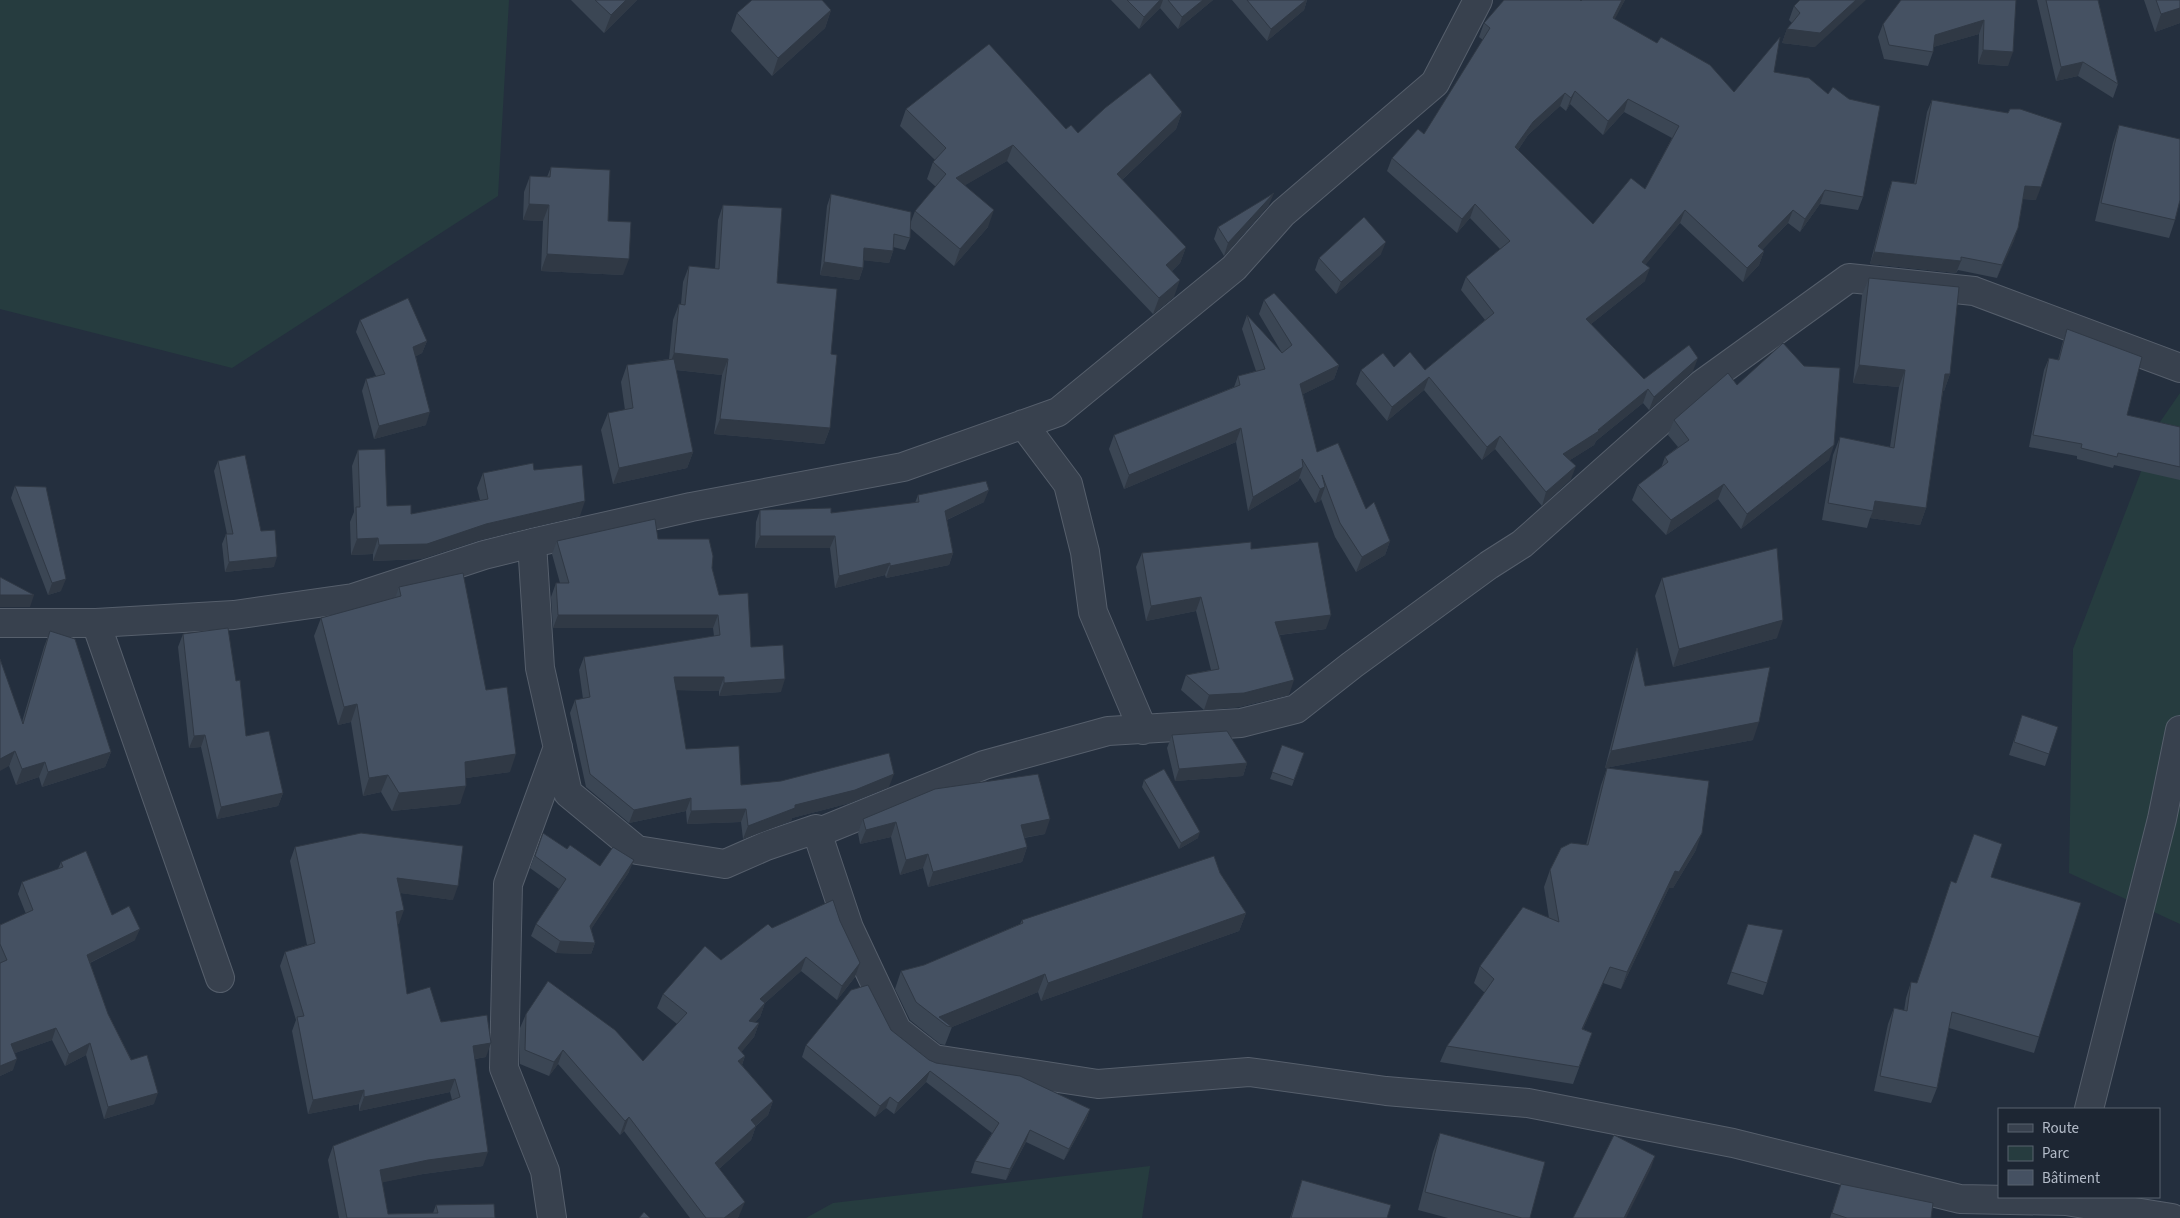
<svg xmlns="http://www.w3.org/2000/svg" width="2180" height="1218" viewBox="0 0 2180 1218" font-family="'Source Sans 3',sans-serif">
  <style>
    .green { fill: #263c3f }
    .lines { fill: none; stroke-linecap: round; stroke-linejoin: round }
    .minor-casing { stroke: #565f6c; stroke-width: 30 }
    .minor { stroke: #38414e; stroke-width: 28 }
    .wall { fill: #3b4654; fill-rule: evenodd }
    .shaded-wall { fill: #303945 }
    .building { fill: #455162; stroke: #303945; fill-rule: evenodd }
  </style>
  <rect width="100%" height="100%" fill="#242f3e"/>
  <!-- green -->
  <path class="green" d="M0,0H509L498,196L232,368L0,309Z
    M2180,393V924L2069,873L2073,649L2160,422Z
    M1150,1166L1142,1218H806L833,1203Z"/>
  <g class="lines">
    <!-- minor casing -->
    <g class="minor-casing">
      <path id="minor" d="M1023,424L1068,484L1085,552L1093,612L1143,730
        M532,543L540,668L568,793L637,850L725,864L766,846L816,829L822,831L984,765L1108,731L1241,723L1296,709L1352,665L1489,565L1522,544L1702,384L1849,278L1974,291L2180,368
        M0,623H96L234,615L353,598L484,555L532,543L691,507L903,467L1058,412L1234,268L1283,213L1435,83L1478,0
        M96,623L220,978
        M816,829L849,928L897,1030L934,1059L1098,1084L1249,1072L1386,1091L1528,1103L1733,1143L1960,1199L2066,1201
        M2089,1109L2162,819L2180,730
        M2067,1197L2066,1201L2172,1218
        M552,1218L545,1171L504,1068L508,884L558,747"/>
    </g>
    <!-- minor -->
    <use href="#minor" class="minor"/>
  </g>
  <!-- wall -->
  <path class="wall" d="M571,0H637L604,33Z
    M1111,0H1213L1178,29L1160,8L1139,29Z
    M1232,0H1307L1304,10L1267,41Z
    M1582,0H1625L1614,19L1734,92L1774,72L1863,197L1858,210L1820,204L1800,232L1788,223L1762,250L1764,251L1759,265L1743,282L1680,223L1645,265V281L1591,324L1644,379L1693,371L1649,410L1643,403L1596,441L1594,445L1570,460L1571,479L1542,506L1495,449L1482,460L1424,390L1387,421L1356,384L1361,370L1394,367L1425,370L1485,320L1461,290L1466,277L1500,249L1470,218L1457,233L1387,171L1392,158L1424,134L1483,40L1479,37L1484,23L1581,1ZM1570,104L1603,135L1624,112L1672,138L1645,189L1593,224L1518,150L1528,135L1560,106L1566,111Z
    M1800,0L1815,47L1782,43L1787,29L1792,23L1789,20L1794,6Z
    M2016,0L2008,66L1978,64L1979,34L1933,47V52L1928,66L1884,59L1878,37L1883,24Z
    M2037,0H2098L2118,84L2113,98L2078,76L2056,81Z
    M2144,0H2180V23L2155,32Z
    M831,10L825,28L772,76L731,31L737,13Z
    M1932,100L2008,113L2010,109L2036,200L2023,199L2018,228L1997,278L1958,270L1956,273L1870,264L1888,193L1892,181L1914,184L1927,112Z
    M906,109L1066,129L1078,133L1182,112L1176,129L1122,180L1186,247L1180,263L1172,271L1174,297L1153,314L1007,161L965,185L988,227L954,266L910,228V238L905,250L893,247V251L889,263L864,260L863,268L859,280L820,275L827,206L831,194L910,224L915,211L936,187L927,179L933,162L935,160L900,126Z
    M2119,125L2175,220L2169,238L2095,221L2113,143Z
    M551,167L608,221L623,275L541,271L543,221L523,220L524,192L530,176L547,177Z
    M723,205L777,283L831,354L830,428L824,444L714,434L722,375L676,370L693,452L687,468L613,484L601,430L608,413L625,410L621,382L627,365L669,359L673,320L679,304H681L683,282L689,266L715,269L718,220Z
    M1269,205L1224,256L1214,239L1218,227Z
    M1381,254L1336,294L1315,270L1319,258Z
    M1869,278L1950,374L1944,391H1943L1926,508L1920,525L1870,518L1867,528L1822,520L1833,455L1840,437L1890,447L1899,387L1853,383L1862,295Z
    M1264,300L1339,365L1334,379L1303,394L1317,452L1366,509L1390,541L1385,555L1356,572L1335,537L1321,499L1320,501L1315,503L1300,478L1298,481L1248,511L1236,442L1124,489L1109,449L1114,435L1234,387L1238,376L1256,371L1242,329L1247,315L1282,353L1259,314Z
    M360,320L427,341L422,353L416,356L426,425L374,439L362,391L366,379L376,376L356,332Z
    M2067,329L2127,415L2180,427V480L2114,465L2113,468L2077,459V456L2029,447L2044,370L2049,358L2058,360L2063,341Z
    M1737,385L1829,460L1741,529L1718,499L1666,535L1632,500L1638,485L1661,468L1665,457L1678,447L1668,435L1674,420Z
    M358,450L387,506L411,514L480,500L477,488L483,473L534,470L580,516L480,540L421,559L373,561V554L351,555L350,522L354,512L352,466Z
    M218,461L274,567L225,572L222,544L226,534H227L214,471Z
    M15,486L61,591L48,595L11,498Z
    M918,495L984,502L947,520L953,553L949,565L886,578L885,575L835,588L830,548H755L756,522L760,510L831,513L915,503Z
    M658,539L712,568L719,595L751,647L781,692L719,696V691L676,690L686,749L741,785L889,787L850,803L792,818L791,821L743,839L741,822L687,824L686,811L629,823L586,787L570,713L575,700L583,699L579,670L584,657L714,636L713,628H553L551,597L556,583H560L552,554L557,541Z
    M1251,549L1326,629L1280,635L1289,695L1239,707L1204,710L1181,690L1186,675L1211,670L1196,611L1146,621L1136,567L1142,553Z
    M1662,578L1777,638L1673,667L1655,596Z
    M399,587L486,690L510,772L466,778L460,804L392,811L381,792L363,796L351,722L338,725L314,636L321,618L395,598Z
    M50,631L111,752L105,767L42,787L39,777L16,785L9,766L44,647Z
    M183,634L236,681L246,736L283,793L278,806L217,819L201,747L189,748L178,647Z
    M1637,648L1645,686L1753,740L1605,768L1631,665Z
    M2022,715L2049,754L2045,766L2009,755Z
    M1172,735L1247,763L1243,776L1175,781L1167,748Z
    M1282,745L1304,753L1292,786L1270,779Z
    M1607,768L1696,850L1673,888H1669L1621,989L1603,983L1583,1029L1592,1033L1573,1084L1440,1062L1447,1046L1485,993L1474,983L1480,966L1549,918L1544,887L1550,870L1586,845L1601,785Z
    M1144,780L1198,838L1179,849L1142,787Z
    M863,819L1045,834L1024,838L1027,847L1022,862L928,887L923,868L900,875L891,837L860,844L858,833Z
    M543,833L567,849L600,866L629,872L591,929L595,943L591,954L556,953L531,936L536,924L559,889L530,868Z
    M295,847L453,900L401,893L399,924H397L407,994L486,1057L475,1059L483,1166L423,1174L382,1182L388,1214L433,1213L436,1205L495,1218H339L328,1160L333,1146L452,1100L450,1092L359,1111V1104L308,1114L292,1031L296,1020L280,966L285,952L307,945L290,861Z
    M61,862L135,940L90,963L108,1014L154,1104L104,1119L86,1055L65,1066L52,1040L15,1053L13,1070L0,1076V925L26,914L18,894L22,882L58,869Z
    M1220,873L1246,913L1239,931L1041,1001L1038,992L952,1027L945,1045L940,1044L910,1020L895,989L901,971L924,965L1020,924L1022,920Z
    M1991,877L2039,1037L2034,1053L1949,1028L1937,1088L1931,1103L1874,1091L1888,1024L1894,1008L1904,1011L1906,998L1911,982L1917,983L1951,881L1956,883Z
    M1748,924L1767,983L1763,995L1727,984Z
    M772,928L855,977L837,1000L801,971L765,1003L760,1017L755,1022L759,1023L754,1037L741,1052L745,1056L742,1065L773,1101L768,1115L756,1126L751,1140L719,1169L739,1216L737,1218H690L624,1131L620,1135L558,1064L549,1076L520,1064V1028L526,1014L643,1061L677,1024L657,1008L663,994L721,960Z
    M891,1030L929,1060L936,1063L1090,1109L1086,1120L1064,1160L1026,1142L1006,1180L971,1173L975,1161L992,1133L926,1082L894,1114L886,1108L875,1117L802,1057L806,1045Z
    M1440,1133L1530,1218H1448L1418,1210L1433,1152Z
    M1302,1180L1387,1218H1290L1298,1192Z
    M1841,1184L1931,1218H1830Z"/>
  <!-- shaded-wall -->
  <path class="shaded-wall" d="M626,0H637L604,33L611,15Z
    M1160,0H1163L1160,8L1139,29L1144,17Z
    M1203,0H1213L1178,29L1182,17Z
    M1306,0H1307L1304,10L1267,41L1271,29Z
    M1622,0H1625L1608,32L1613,18Z
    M1856,0H1866L1815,47L1782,43L1787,29Z
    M2180,8V23L2155,32L2161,14Z
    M831,10L825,28L772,76L778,58Z
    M1984,20L1979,34L1930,48L1935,35Z
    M1983,50L2013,52L2008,66L1978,64Z
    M2083,62L2078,76L2056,81L2061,67Z
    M1575,91L1570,104L1566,111L1571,98Z
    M1565,93L1560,106L1528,135L1511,160L1515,147L1533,122Z
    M1628,99L1624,112L1603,135L1608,121Z
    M1182,112L1176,129L1111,190L1117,174Z
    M1013,145L1007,161L950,194L956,178Z
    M2025,186L2041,187L2036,200L2021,199Z
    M1825,190L1820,204L1800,232L1805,219Z
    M1274,193L1269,205L1224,256L1228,243Z
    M529,204L549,205L543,221L523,220Z
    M1475,204L1470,218L1457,233L1462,219Z
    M994,210L988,227L954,266L960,249Z
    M1685,210L1680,223L1637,275L1642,262Z
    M1793,210L1788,223L1753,259L1758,246Z
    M2018,228L2014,241L1997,278L2002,265Z
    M1386,242L1381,254L1336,294L1341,282Z
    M1186,247L1180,263L1160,282L1166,265Z
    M864,248L893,251L889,263L860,260Z
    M1764,251L1759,265L1743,282L1747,268Z
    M1874,252L1961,261L1956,273L1870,264Z
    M547,254L629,259L623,275L541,271Z
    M824,262L863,268L859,280L820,275Z
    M1650,268L1645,281L1581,332L1586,319Z
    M1180,280L1174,297L1153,314L1159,298Z
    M427,341L422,353L409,360L413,347Z
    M674,353L728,359L722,375L668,369Z
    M1698,358L1693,371L1649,410L1654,397Z
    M1339,365L1334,379L1295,398L1300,384Z
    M1859,365L1905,370L1899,387L1853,383Z
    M1945,374H1950L1944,391H1939Z
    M1429,377L1424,390L1387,421L1392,407Z
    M1648,389L1643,403L1596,441L1594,445L1559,467L1563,454L1598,430Z
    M430,412L426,425L374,439L379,426Z
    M720,419L830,428L824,444L714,434Z
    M1241,428L1236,442L1124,489L1129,475Z
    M1500,436L1495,449L1482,460L1487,447Z
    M1834,445L1829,460L1741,529L1747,514Z
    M693,452L687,468L613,484L619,468Z
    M1576,466L1571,479L1542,506L1546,492Z
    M1303,467L1298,481L1248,511L1253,497Z
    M1724,484L1718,499L1666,535L1671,520Z
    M1325,487L1320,501L1315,503L1320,489Z
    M989,490L984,502L940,523L945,511Z
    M585,501L580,516L480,540L421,559L373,561L379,545L486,524Z
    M1875,501L1926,508L1920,525L1870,518L1873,511Z
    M760,536H835L830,548H755Z
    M378,538L373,554L351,555L357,539Z
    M1390,541L1385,555L1356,572L1362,557Z
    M953,553L949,565L886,578L890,566Z
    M277,557L274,567L225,572L229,562Z
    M890,563L885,575L835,588L839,576Z
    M66,579L61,591L48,595L52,583Z
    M0,595H34L30,607H0Z
    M1201,597L1196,611L1146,621L1151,606Z
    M558,615H718L713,628H553Z
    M1331,615L1326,629L1270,636L1275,622Z
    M1783,620L1777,638L1673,667L1679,649Z
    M674,677H724L719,691L669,690Z
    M785,679L781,692L719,696L724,683Z
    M1294,680L1289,695L1239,707L1204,710L1209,695Z
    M357,704L351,722L338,725L344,707Z
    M1759,722L1753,740L1605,768L1611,751Z
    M205,735L201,747L189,748L194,736Z
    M15,751L9,766L0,771V759Z
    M111,752L105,767L42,787L48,772Z
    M516,754L510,772L459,779L465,762Z
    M45,762L39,777L16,785L22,769Z
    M1247,763L1243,776L1175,781L1179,769Z
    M894,774L889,787L850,803L792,818L791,821L743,839L748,826L795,805Z
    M388,775L381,792L363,796L369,778Z
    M466,786L460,804L392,811L399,793Z
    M283,793L278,806L217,819L221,807Z
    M691,798L686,811L629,823L634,810Z
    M746,809L741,822L687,824L691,811Z
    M1050,819L1045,834L1015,839L1021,825Z
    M896,822L891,837L860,844L866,830Z
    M1200,832L1198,838L1179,849L1181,843Z
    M1702,833L1696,850L1673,888H1669L1621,989L1627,972L1675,871Z
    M1027,847L1022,862L928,887L933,872Z
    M928,854L923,868L900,875L906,860Z
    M634,860L629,872L586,937L590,926Z
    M397,878L458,886L453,900L392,892Z
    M404,910L399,924L391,926L396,912Z
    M1246,913L1239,931L1041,1001L1048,983Z
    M140,929L135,940L83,966L87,955Z
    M560,941L595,943L591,954L556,953Z
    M806,957L801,971L765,1003L760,1017L744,1035L749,1021L760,999Z
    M860,963L855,977L837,1000L842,986Z
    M1610,967L1603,983L1576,1045L1582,1029Z
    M1045,974L1038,992L952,1027L939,1017Z
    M759,1023L754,1037L733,1062L738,1048Z
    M56,1028L52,1040L7,1056L11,1044Z
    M90,1043L86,1055L65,1066L69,1054Z
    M491,1043L486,1057L468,1060L473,1046Z
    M563,1050L558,1064L549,1076L554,1062Z
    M745,1056L740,1070L738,1061Z
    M17,1059L13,1070L0,1076V1066Z
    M930,1071L926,1082L894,1114L898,1103Z
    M455,1079L450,1092L359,1111L364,1097Z
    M364,1090L359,1104L308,1114L313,1100Z
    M158,1093L154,1104L104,1119L108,1107Z
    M890,1097L886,1108L875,1117L880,1106Z
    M773,1101L768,1115L746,1134L751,1120Z
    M1090,1109L1086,1120L1064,1160L1069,1149Z
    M629,1117L624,1131L620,1135L625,1121Z
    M756,1126L751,1140L710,1177L715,1163Z
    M1030,1130L1026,1142L1006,1180L1010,1169Z
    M488,1152L483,1166L423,1174L375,1184L380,1170L428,1160Z
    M1655,1156L1651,1168L1626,1218H1624Z
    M745,1202L739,1216L737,1218H724Z"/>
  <!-- building -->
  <path class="building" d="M595,0H626L611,15Z
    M752,0H822L831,10L778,58L737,13Z
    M1127,0H1160L1144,17Z
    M1168,0H1203L1182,17Z
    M1247,0H1306L1271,29Z
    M1504,0H1580L1581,1L1582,0H1622L1613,18L1657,43L1661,37L1710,65L1734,92L1780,37L1774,72L1809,78L1828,94L1833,87L1849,99L1880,106L1863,197L1825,190L1805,219L1793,210L1758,246L1764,251L1747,268L1685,210L1642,262L1650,268L1586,319L1644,379L1689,345L1698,358L1654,397L1648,389L1598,430L1599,431L1563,454L1576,466L1546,492L1500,436L1487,447L1429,377L1392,407L1361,370L1383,353L1394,367L1410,352L1425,370L1494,313L1466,277L1510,241L1475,204L1462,219L1392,158L1418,129L1424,134L1490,28L1484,23ZM1575,91L1608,121L1628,99L1679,126L1645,189L1631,178L1593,224L1515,147L1533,122L1565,93L1571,98Z
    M1800,0H1856L1820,33L1787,29L1800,13L1794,6Z
    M1901,0H2016L2013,52L1983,50L1984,20L1935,35L1933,52L1889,45L1883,24Z
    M2046,0H2098L2118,84L2083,62L2061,67Z
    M2156,0H2180V8L2161,14Z
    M989,44L1066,129L1071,125L1078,133L1105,108L1150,73L1182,112L1117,174L1186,247L1166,265L1180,280L1159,298L1013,145L956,178L994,210L960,249L915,211L946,174L933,162L946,148L906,109Z
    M1932,100L2008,113L2010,109H2020L2062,123L2041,187L2025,186L2018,228L2002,265L1961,257V261L1874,252L1892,181L1916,184Z
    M2119,125L2180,139V200L2175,220L2101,203Z
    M551,167L610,170L608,221L631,222L629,259L547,254L549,205L529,204L530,176L550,177Z
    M1274,193L1228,243L1218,227Z
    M831,194L911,212L910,238L894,234L893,251L864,248L863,268L824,262Z
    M723,205L782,208L777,283L837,289L831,354L837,355L830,428L720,419L728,359L674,353L679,304L685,305L689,266L719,269Z
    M1364,217L1386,242L1341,282L1319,258Z
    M1869,278L1959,287L1950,374H1945L1926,508L1875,501L1873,511L1828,503L1840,437L1894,448L1905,370L1859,365Z
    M1274,293L1339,365L1300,384L1317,452L1338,443L1366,509L1374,502L1390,541L1362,557L1340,523L1322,475L1325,487L1320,489L1302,459L1303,467L1253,497L1241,428L1129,475L1114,435L1240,385L1238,376L1265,369L1247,315L1282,353L1292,345L1264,300Z
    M408,298L427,341L413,347L430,412L379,426L366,379L385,374L360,320Z
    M2067,329L2142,357L2127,415L2180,427V467L2118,453L2117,457L2081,448L2082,444L2033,435L2049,358L2059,360Z
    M1783,343L1804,366L1840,368L1834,445L1747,514L1724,484L1671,520L1638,485L1668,462L1665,457L1689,440L1674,420L1728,373L1737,385Z
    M674,359L693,452L619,468L608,413L633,408L627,365Z
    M385,449L387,506L411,505V514L488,499L483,473L533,463L534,470L582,465L585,501L486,524L427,544L379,545L378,538L357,539L356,507H360L358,450Z
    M245,455L261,531L275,530L277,557L229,562L226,534H233L218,461Z
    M986,481L989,490L945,511L953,553L890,566V563L839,576L835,536H760V510L831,508V513L919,502L918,495Z
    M15,486L46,487L66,579L52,583Z
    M655,519L658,539H709L713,556L712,568L719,595L748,593L751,647L783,645L785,679L724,683V677H674L686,749L739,746L741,785L781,781L889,753L894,774L855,790L795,805V808L748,826L746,809L691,811V798L634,810L590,774L575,700L590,697L584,657L720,635L718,615H558L556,583H569L557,541Z
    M1251,542V549L1318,542L1331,615L1275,622L1294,680L1244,693L1209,695L1186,675L1219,669L1201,597L1151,606L1142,553Z
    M1777,548L1783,620L1679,649L1662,578Z
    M463,573L486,690L507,687L516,754L465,762L466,786L399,793L388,775L369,778L357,704L344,707L321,618L401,596L399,587Z
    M0,577L34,595H0Z
    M228,628L236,681L240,680L246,736L269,731L283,793L221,807L205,735L194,736L183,634Z
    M50,631L75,639L111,752L48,772L45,762L22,769L15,751L0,759V659L23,724Z
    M1637,648L1645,686L1770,667L1759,722L1611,751Z
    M2022,715L2058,727L2049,754L2014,742Z
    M1227,731L1247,763L1179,769L1172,735Z
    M1282,745L1304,753L1294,780L1272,772Z
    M1607,768L1709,781L1702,833L1679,872L1675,871L1627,972L1610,967L1582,1029L1592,1033L1579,1067L1447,1046L1494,979L1480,966L1523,907L1559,922L1550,870L1561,848L1571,843L1588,845Z
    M1164,769L1200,832L1181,843L1144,780Z
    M1038,774L1050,819L1021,825L1027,847L933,872L928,854L906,860L896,822L866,830L863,819L935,789Z
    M361,833L463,846L458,886L397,878L404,910L396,912L407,994L430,987L441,1022L487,1015L491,1043L473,1046L488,1152L428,1160L380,1170L388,1214L438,1213L436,1205L494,1204L495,1218H347L333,1146L460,1097L455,1079L364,1097V1090L313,1100L297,1017L304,1016L285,952L315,943L295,847Z
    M543,833L567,849L570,845L600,866L613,847L634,860L590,926L595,943L560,941L536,924L566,879L535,856Z
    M1974,834L2002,844L1991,877L2081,903L2039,1037L1952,1012L1937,1088L1880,1076L1894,1008L1907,1011L1911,982L1917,983L1951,881L1956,883Z
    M86,851L112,915L129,906L140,929L87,955L108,1014L131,1060L147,1055L158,1093L108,1107L90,1043L69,1054L56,1028L11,1044L17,1059L0,1066V963L7,960L0,944V925L33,910L22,882L63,867L61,862Z
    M1214,856L1220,873L1246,913L1048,983L1045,974L939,1017L952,1027L947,1026L916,1002L901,971L924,965L1023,923L1022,920Z
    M833,900L840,921L860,963L842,986L806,957L760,999L765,1003L749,1021L759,1023L738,1048L745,1056L738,1061L773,1101L751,1120L756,1126L715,1163L745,1202L724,1218H706L629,1117L625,1121L563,1050L554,1062L525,1050L526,1014L548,981L615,1030L643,1061L687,1013L663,994L705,946L721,960L768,924L772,928Z
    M1748,924L1783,930L1767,983L1731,972Z
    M868,985L891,1030L929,1060L936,1063L1020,1076L1090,1109L1069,1149L1030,1130L1010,1169L975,1161L999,1123L930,1071L898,1103L890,1097L880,1106L806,1045L851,990Z
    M1440,1133L1545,1162L1530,1218H1522L1425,1192Z
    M1614,1135L1655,1156L1624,1218H1573Z
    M1302,1180L1391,1205L1387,1218H1291Z
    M1841,1184L1933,1203L1931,1218H1847L1832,1213Z
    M644,1212L650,1218H639Z"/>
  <!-- legend -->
  <rect x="1998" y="1108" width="162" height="90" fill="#1d2633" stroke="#59626f"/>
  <rect x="2008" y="1124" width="25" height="8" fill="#38414e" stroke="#59626f"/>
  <text x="2042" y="1133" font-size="15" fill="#b4bcc9">Route</text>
  <rect x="2008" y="1146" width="25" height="15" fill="#263c3f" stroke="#59626f"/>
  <text x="2042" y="1158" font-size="15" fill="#b4bcc9">Parc</text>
  <rect x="2008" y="1170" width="25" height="15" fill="#455162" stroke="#59626f"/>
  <text x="2042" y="1183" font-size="15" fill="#b4bcc9">Bâtiment</text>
</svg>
